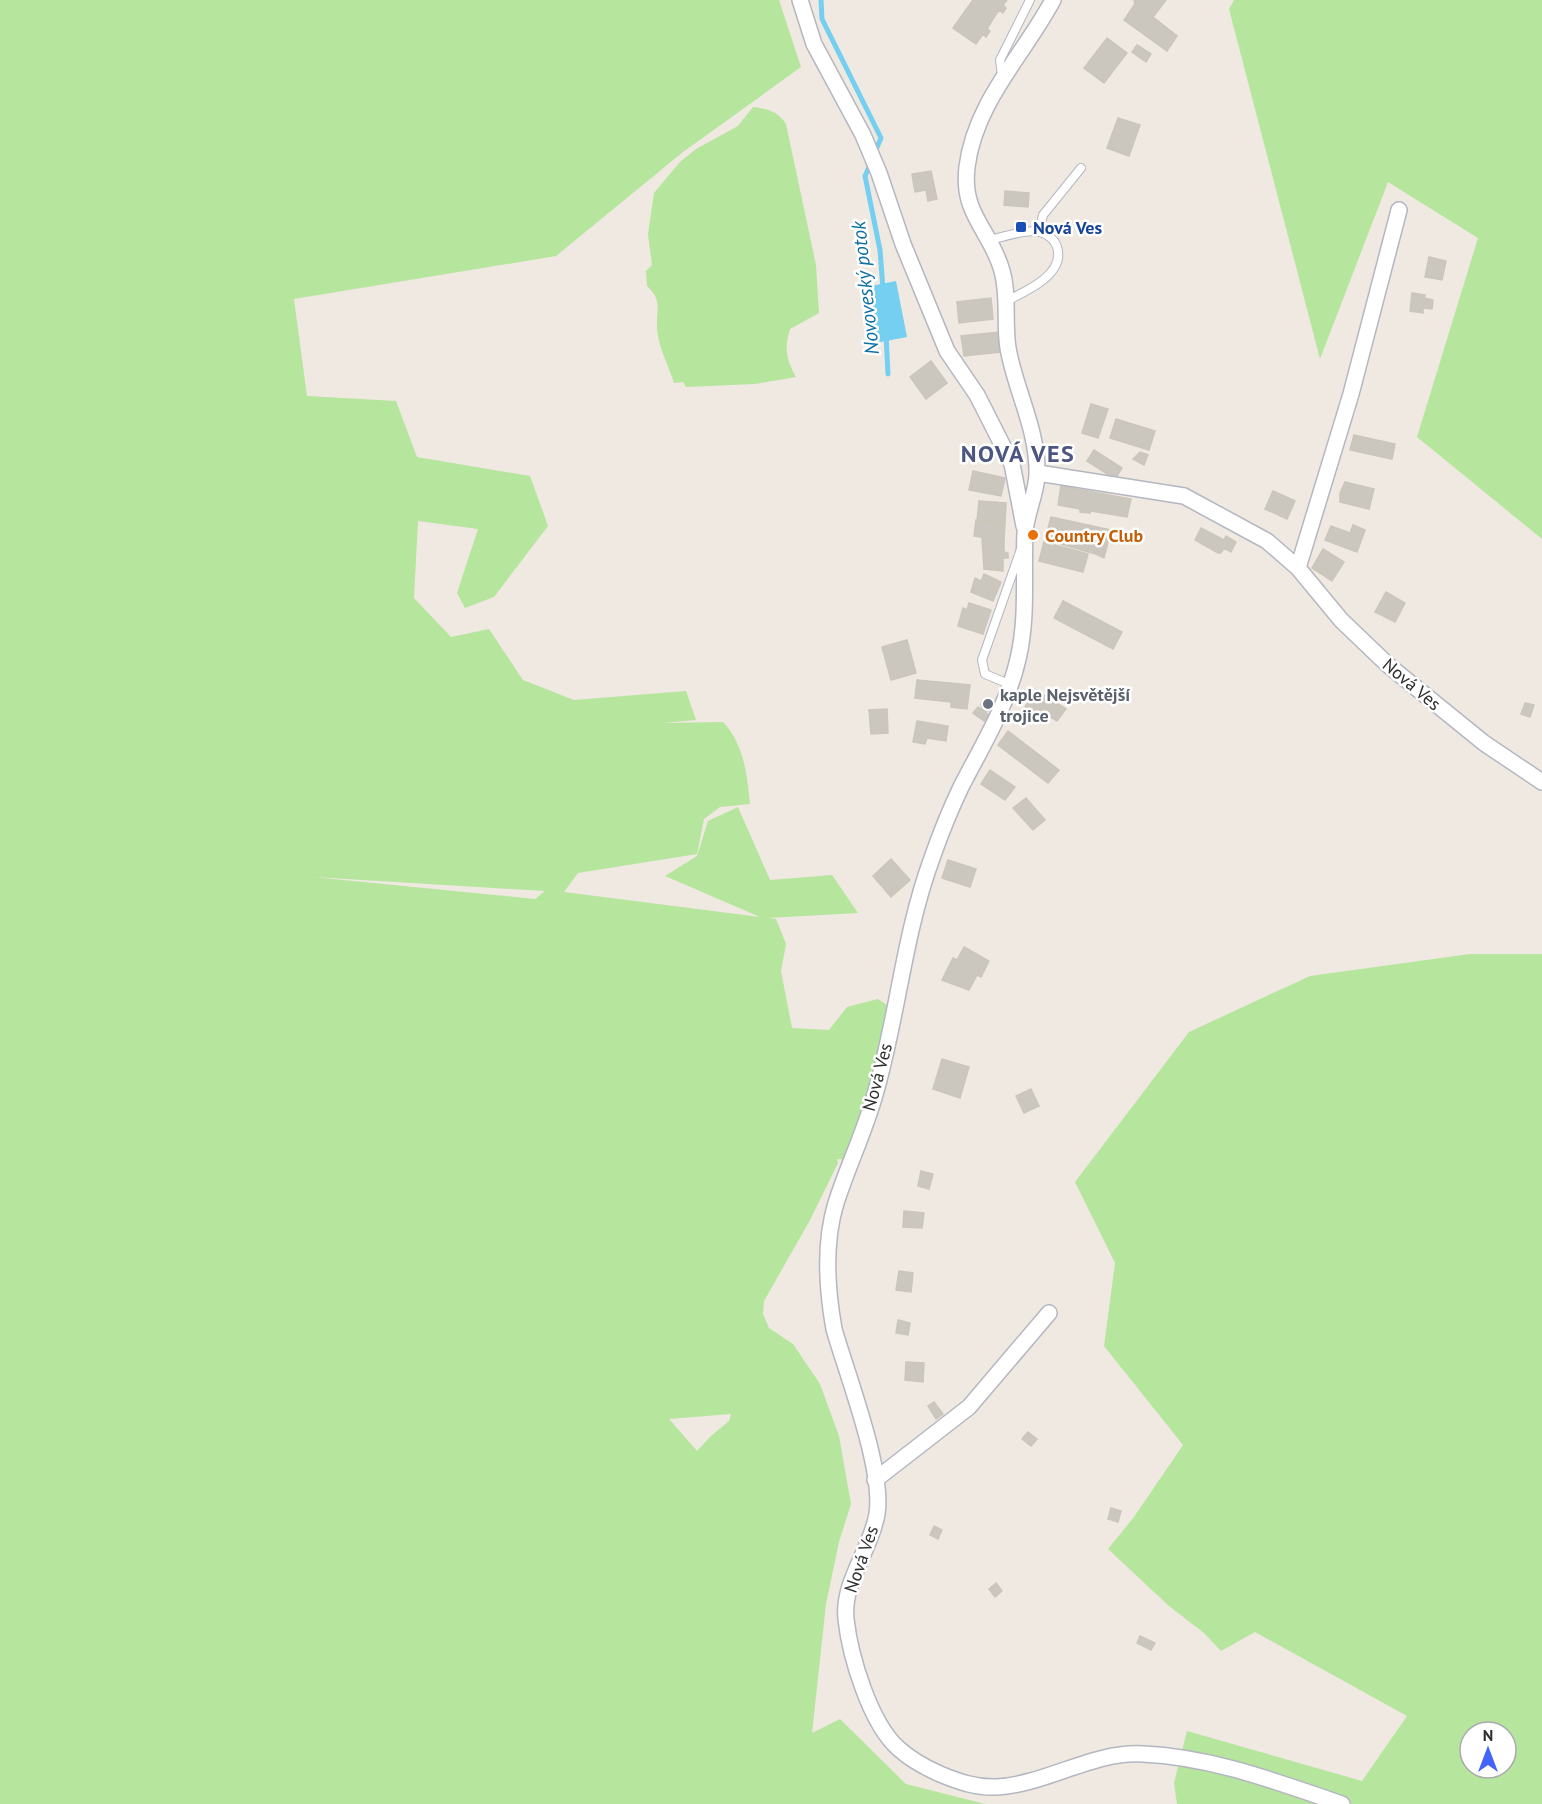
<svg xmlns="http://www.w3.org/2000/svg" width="1542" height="1804" viewBox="0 0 1542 1804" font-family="'PT Sans',sans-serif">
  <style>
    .green { fill: #b6e59e; fill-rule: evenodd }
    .water { fill: #75cff0 }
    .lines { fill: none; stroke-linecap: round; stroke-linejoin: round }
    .stream { stroke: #75cff0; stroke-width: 5 }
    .building { fill: #cbc7bf; stroke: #cbc5ba; stroke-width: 1.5 }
    .service-casing { stroke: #b4b7c1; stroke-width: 10 }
    .minor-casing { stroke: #b4b7c1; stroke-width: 18 }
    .service { stroke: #fff; stroke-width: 8 }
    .minor { stroke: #fff; stroke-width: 15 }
    .transit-dot { fill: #1a4fb4; stroke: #fff; stroke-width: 2 }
    .food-dot { fill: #e8710a; stroke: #fff; stroke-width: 2 }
    .worship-dot { fill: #6b7280; stroke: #fff; stroke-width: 2 }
    .labels { text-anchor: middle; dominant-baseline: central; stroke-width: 5; stroke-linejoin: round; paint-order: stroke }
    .transit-label { font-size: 18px; font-weight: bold; fill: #164399; stroke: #fff; text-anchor: start }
    .food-label { font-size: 18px; font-weight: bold; fill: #c56008; stroke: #fff; text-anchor: start }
    .street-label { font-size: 18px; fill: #2e2e2e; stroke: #fff }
    .worship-label { font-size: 18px; font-weight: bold; fill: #5b616d; stroke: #fff; text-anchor: start }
    .water-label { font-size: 20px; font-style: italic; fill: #0d6fa3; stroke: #fff }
    .district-label { font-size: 24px; font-weight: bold; letter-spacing: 1.5px; fill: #4d5680; stroke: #fff }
  </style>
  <rect width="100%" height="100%" fill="#efe9e1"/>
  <!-- green -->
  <path class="green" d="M0,0H779L801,67L683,152L556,256L294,299L307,396L396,401L417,457L530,476L548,526L494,597L465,608L457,593L478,529L418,521L414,598L451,637L489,629L523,680L574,700L686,691L696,720L662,723L723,722C744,744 747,774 750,804L720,807L704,819L697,854L578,873L564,892L760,917L665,876L697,856L708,821L738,807L770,880L832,875L858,913L768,918L776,919L786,944L781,971L792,1028L829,1030L847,1007L878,999L894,1010L852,1160L837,1159L838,1163L810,1220L764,1301L763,1314L769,1328L793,1344L820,1384L839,1436L851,1504L839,1542L826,1604L812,1733L840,1719L906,1784L985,1804H0ZM313,877L545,891L535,899ZM731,1414L729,1421L711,1436L697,1451L669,1419Z
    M1234,0H1542V539L1417,437L1478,238L1388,182L1320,359L1229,9Z
    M753,107C767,109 778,111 786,124L816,265L819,313L790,329C784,348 786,359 796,377L755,384L686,387L683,382L674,383C669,367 658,346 657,329C656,311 663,300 647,286L646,271L652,265L648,234L654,193L680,162L696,149L738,126Z
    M1470,954H1542V1804H1177L1174,1783L1187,1731L1362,1781L1407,1716L1255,1632L1221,1651L1204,1633L1169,1606L1108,1549L1134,1517L1183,1445L1104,1346L1115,1263L1075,1182L1189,1032L1310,976ZM1470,1732H1506V1768H1470Z"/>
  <!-- water -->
  <path class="water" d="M896,281L907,337L870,344L861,288Z"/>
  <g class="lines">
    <!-- stream -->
    <path class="stream" d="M821,0L822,19L881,138L874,154
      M871,163L865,176L880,250L883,289
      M886,334L888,374"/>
  </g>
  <!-- building -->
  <path class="building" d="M973,0H1007L1003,5L1006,8L1003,13L999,10L993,19L970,4Z
    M1134,0H1166L1153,17L1177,36L1167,51L1124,20L1135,4Z
    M970,4L993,19L987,29L990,31L986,37L983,34L976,44L953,28Z
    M1107,38L1127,53L1104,83L1084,68Z
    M1137,45L1151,54L1146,62L1132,52Z
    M1118,118L1140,125L1129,156L1107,148Z
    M931,171L937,199L928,201L926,190L915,192L912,174Z
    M1005,191L1029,193L1028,207L1004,205Z
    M1429,257L1446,261L1442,280L1425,277Z
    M1412,293L1425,295L1424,298L1433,300L1432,309L1423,308V313L1410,311Z
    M991,298L993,319L959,323L957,302Z
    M1000,332L1001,352L964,356L961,336Z
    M931,361L947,383L926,399L910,377Z
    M1091,404L1108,409L1098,438L1082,433Z
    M1116,419L1155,431L1149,450L1110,438Z
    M1354,435L1395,444L1392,459L1350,450Z
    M1094,450L1122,468L1115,479L1087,461Z
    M1140,452L1148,455L1144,465L1133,459Z
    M973,471L1005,478L1001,496L969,490Z
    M1345,482L1374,489L1369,509L1340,502V493Z
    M1061,486L1131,499L1127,517L1091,511L1090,513L1080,512V509L1058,505Z
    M1273,491L1295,501L1287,519L1265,509Z
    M979,501L1006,503L1005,523L977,521Z
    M1051,517L1111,530L1104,558L1096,554L1045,540Z
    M976,520L1005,523L1004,541L974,536Z
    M1353,525L1365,530L1357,552L1325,540L1331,526L1350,533Z
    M1201,528L1224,540L1226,536L1236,542L1231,552L1224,548L1221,553H1218L1195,540Z
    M982,538L1004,541V552L1008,553V558H1003V571L984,569Z
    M1044,542L1088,554L1083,572L1039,561Z
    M1323,549L1344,562L1332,581L1312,568Z
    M984,574L1001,582L993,601L971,592L975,578L981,581Z
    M1386,592L1405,603L1395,622L1375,612Z
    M1063,601L1122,632L1113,649L1054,618Z
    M969,603L991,610L983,634L958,626L963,608L967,610Z
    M907,640L916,673L891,680L882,647Z
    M917,680L970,685L967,709L951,707V702L915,698Z
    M1036,690L1066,709L1057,721L1041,711L1038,716L1025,707Z
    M981 705a6 6 0 1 1 12 0a6 6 0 1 1-12 0Z
    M1525,703L1534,705L1530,717L1521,714Z
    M978,707L989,715L984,721L973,713Z
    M887,709L888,733L871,734L869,710Z
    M917,721L948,726L946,741L927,738L925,744L913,742Z
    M1008,731L1059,770L1048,783L998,745Z
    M990,770L1015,787L1005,800L981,784Z
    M1026,798L1045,820L1033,830L1013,808Z
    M891,859L910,880L891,897L873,876Z
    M948,860L976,869L970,887L942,878Z
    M964,947L989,961L981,977L977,975L969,990L942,980L953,958L957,960Z
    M942,1059L969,1067L960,1098L933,1089Z
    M1031,1089L1039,1106L1024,1113L1016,1096Z
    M921,1171L933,1174L929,1189L918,1186Z
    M904,1211L924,1213L922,1228L903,1227Z
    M899,1271L913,1273L911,1292L896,1290Z
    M898,1320L910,1323L908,1335L896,1333Z
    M906,1362L924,1363L923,1382L905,1380Z
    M934,1402L943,1414L936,1419L928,1406Z
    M1028,1432L1037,1439L1031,1446L1022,1439Z
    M1111,1508L1121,1511L1118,1522L1108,1519Z
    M934,1526L942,1530L938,1539L930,1535Z
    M996,1583L1002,1591L995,1597L989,1589Z
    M1140,1636L1155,1643L1151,1650L1137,1643Z"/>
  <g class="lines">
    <!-- service casing -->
    <g class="service-casing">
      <path id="service" d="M1002,76L1000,60L1030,0
        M1039,231L1043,215L1081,168
        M989,240C1004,237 1025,229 1040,232C1048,234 1055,240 1057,247C1066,274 1025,292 1006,301
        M1009,684L985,674L982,660L1021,549"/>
    </g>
    <!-- minor casing -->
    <g class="minor-casing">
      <path id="minor" d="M800,0L814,44L863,135L879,173L903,244L947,351L977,395L1012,464L1024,526
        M1053,0C1023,56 975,102 967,167C961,215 991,230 1002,271C1009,295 1004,323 1008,348C1015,389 1037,428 1037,471C1038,491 1026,512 1025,533C1023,575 1028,617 1018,659C1008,704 982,746 961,787C950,810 940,835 932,858C904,934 898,1014 876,1091C866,1129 848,1165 836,1203C824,1242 827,1290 834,1329C847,1375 884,1469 877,1514C871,1550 842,1582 846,1619C850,1656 870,1723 898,1748C911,1760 924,1767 940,1774C959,1782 977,1788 997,1787C1047,1784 1093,1751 1143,1754C1212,1757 1277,1782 1342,1804
        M1038,473L1184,496L1267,541L1298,568L1341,620L1388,665L1484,743L1542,782
        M1298,568L1351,394L1399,210
        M875,1480L969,1407L1049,1313"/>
    </g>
    <!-- service -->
    <use href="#service" class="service"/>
    <!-- minor -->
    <use href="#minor" class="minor"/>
  </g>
  <!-- markers -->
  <rect class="transit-dot" x="1015" y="221" width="12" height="12" rx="3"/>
  <circle class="food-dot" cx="1033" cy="535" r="6"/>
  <circle class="worship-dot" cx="988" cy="704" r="6"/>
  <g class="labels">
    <!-- transit labels -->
    <g class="transit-label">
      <text x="1033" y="227">Nová Ves</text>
    </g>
    <!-- food labels -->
    <g class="food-label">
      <text x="1045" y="535">Country Club</text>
    </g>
    <!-- street labels -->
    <g class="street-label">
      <text transform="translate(1412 684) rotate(40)">Nová Ves</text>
      <text transform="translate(877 1077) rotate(-75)">Nová Ves</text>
      <text transform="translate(861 1559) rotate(-71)">Nová Ves</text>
    </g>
    <!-- worship labels -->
    <g class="worship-label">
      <text x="1000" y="694">kaple Nejsvětější<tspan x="1000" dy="21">trojice</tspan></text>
    </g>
    <!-- water labels -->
    <g class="water-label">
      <text transform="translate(865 288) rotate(-96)">Novoveský potok</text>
    </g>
    <!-- district labels -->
    <g class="district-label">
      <text x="1018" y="453">NOVÁ VES</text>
    </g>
  </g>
  <!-- north arrow -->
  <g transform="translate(1488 1750)"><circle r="28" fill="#ffffff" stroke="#ababab" stroke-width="1.5"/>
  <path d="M0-4.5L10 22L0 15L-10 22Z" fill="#4264fb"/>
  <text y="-9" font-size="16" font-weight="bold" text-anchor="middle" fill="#2e2e2e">N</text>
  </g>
</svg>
